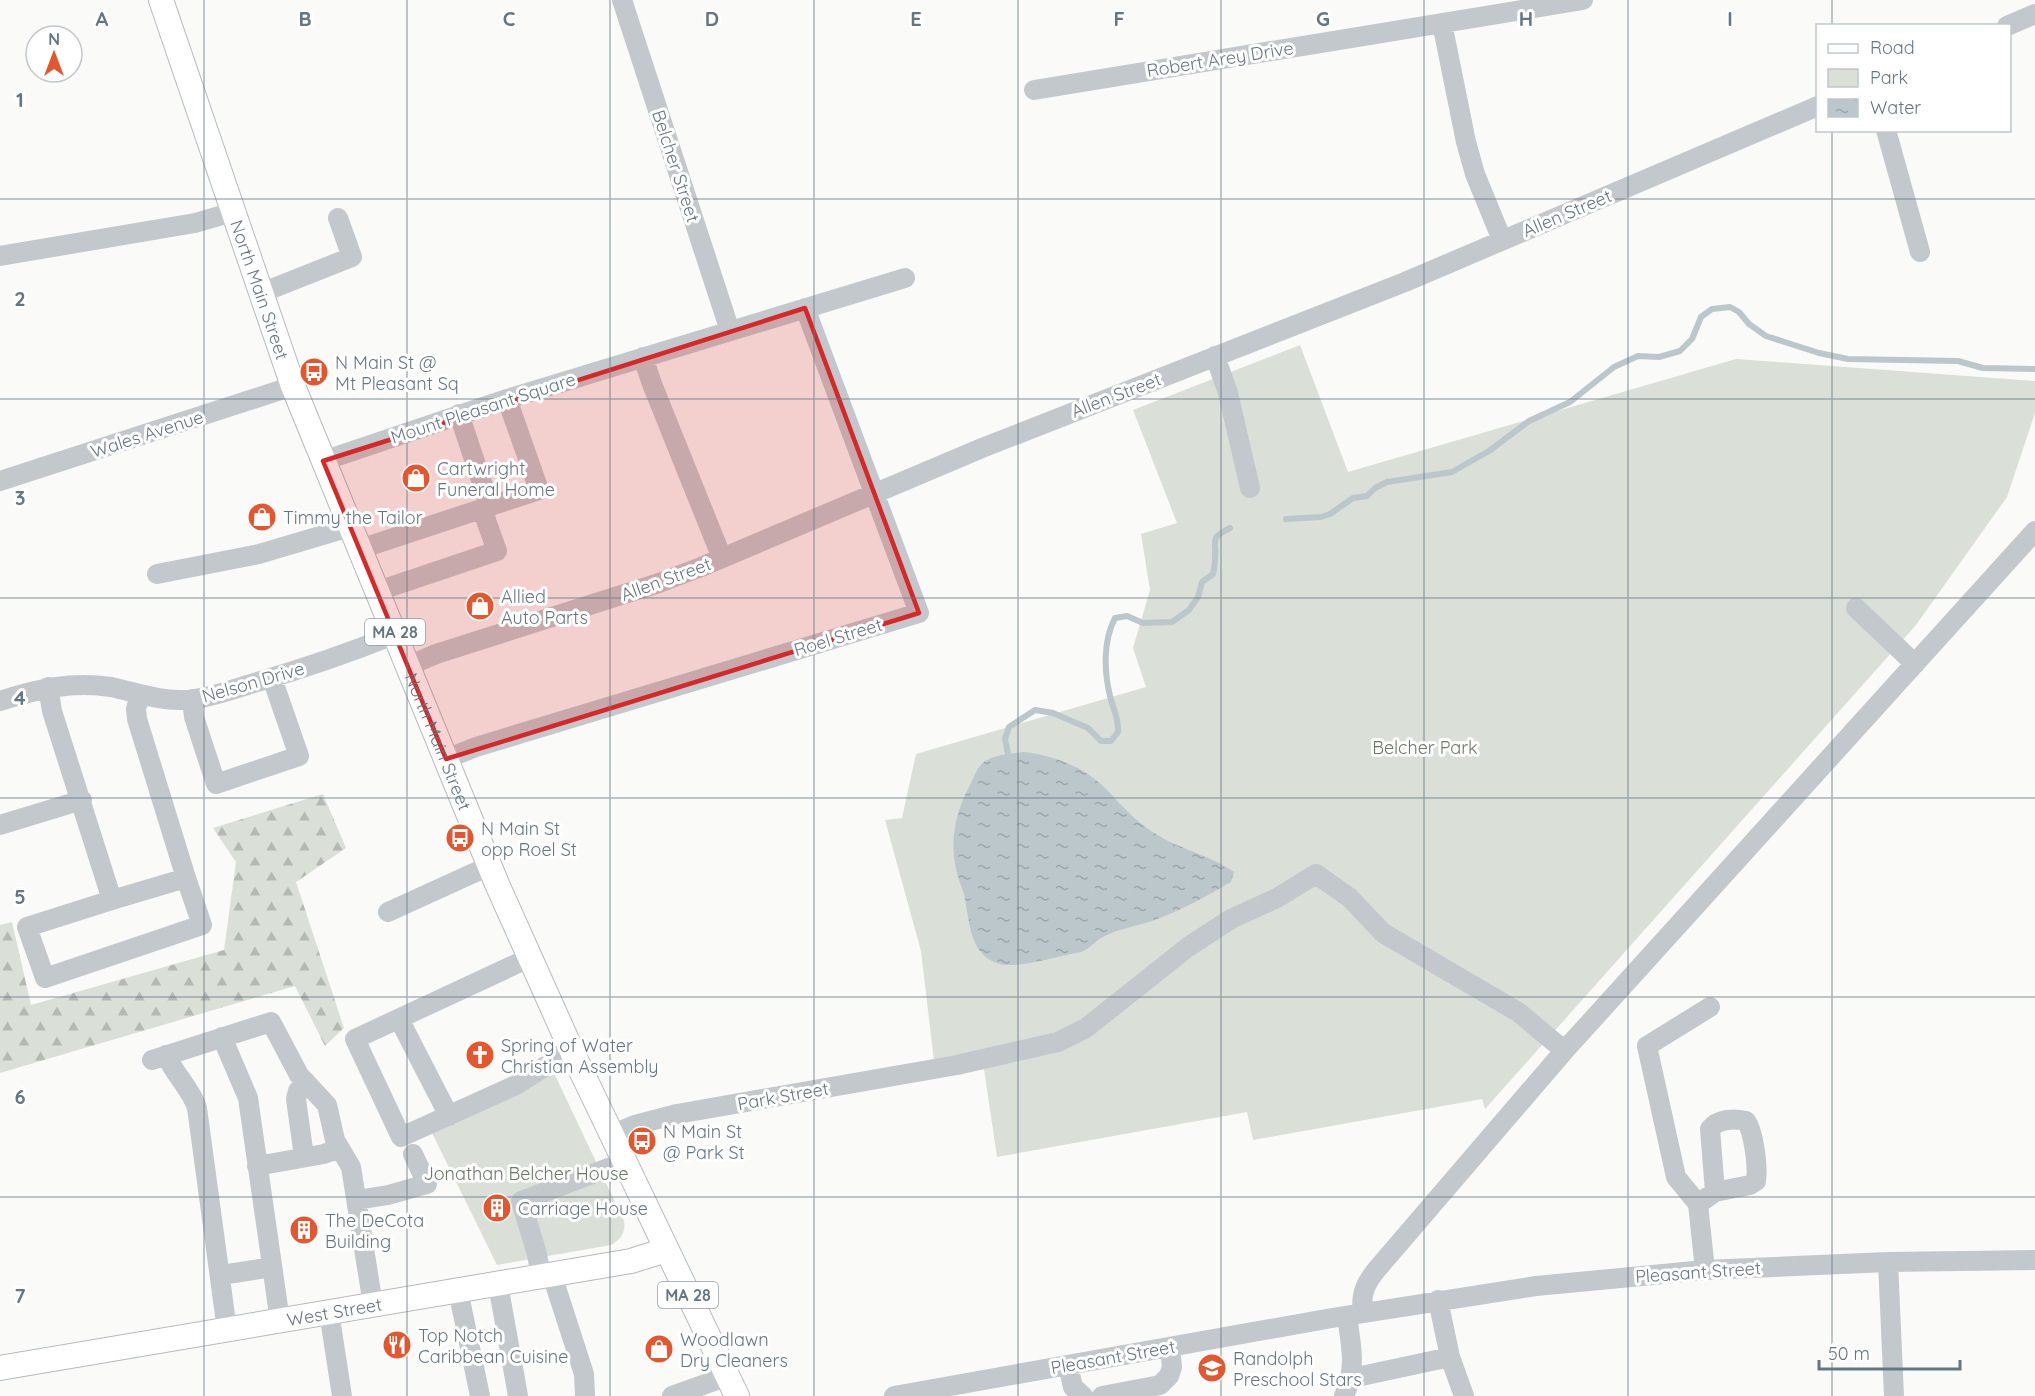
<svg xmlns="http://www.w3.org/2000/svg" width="2035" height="1396" viewBox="0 0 2035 1396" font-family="Quicksand,sans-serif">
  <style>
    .forest { fill: url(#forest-firs) }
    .park { fill: #dadfd7 }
    .water { fill: url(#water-ripples) }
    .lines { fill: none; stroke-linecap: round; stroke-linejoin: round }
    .stream { stroke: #bbc7cb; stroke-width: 6 }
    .major-casing { stroke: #b5babe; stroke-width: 26 }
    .minor { stroke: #c3c8cc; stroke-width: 20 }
    .major { stroke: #fff; stroke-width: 24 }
    .marked { fill: #d62828; fill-opacity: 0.2; stroke: #d62828; stroke-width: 4.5; stroke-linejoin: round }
    .grid { fill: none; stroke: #657683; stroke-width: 1.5; stroke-opacity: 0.55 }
    .labels { text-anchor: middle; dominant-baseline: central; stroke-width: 6; stroke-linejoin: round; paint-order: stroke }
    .shield { fill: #fff; stroke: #939fa8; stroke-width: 1.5 }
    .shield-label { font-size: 16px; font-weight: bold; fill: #657683 }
    .street-label { font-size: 18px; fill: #657683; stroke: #fff }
    .poi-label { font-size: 18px; fill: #657683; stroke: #fff; text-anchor: start }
    .park-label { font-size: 18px; fill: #687a64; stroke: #fff }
    .grid-label { font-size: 20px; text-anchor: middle; font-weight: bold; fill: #657683; stroke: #fff; stroke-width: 6; stroke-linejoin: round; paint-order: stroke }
  </style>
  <defs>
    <pattern id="forest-firs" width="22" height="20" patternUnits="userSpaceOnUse" patternTransform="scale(1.5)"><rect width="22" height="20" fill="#dadfd7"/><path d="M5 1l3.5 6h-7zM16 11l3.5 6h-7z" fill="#b4b9b4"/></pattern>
    <pattern id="water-ripples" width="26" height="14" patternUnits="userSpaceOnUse" patternTransform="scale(1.5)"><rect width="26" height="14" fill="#bbc7cb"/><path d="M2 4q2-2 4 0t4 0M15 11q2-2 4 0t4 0" fill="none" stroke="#9ca6aa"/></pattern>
  </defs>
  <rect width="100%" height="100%" fill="#fafaf8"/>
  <!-- forest -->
  <path class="forest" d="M323,794L346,848L296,882L344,1028L325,1046L295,986L0,1073V925L12,922L31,1005L224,950L236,862L213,828Z"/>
  <!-- park -->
  <path class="park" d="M1300,345L1348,472L1736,359L2035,381V413L2007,497L1916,625L1485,1109L1482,1099L1253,1140L1247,1112L997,1157L984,1069L958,1074L934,1061L921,951L885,820L902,818L916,754L1146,687L1133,648L1150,590L1141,534L1177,523L1133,410Z
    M554,1073L624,1221C626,1232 621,1240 611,1245L497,1265L432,1133L465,1113Z"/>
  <!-- water -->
  <path class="water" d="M1024,752C1055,756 1085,767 1107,790C1123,807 1138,824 1159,836C1182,850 1212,856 1234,872L1231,882C1205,897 1180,911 1152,921C1136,926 1118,929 1103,937C1094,941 1092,948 1081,952C1060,955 1019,969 1000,964C970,956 970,924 965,899C964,891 959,882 957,873C949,842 955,813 970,785C974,777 977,767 984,762C995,754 1011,754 1024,752Z"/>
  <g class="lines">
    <!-- stream -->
    <path class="stream" d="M1286,519L1321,517L1330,514L1353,498L1367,496L1375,488L1387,482L1452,472L1489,451L1529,421L1570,402L1614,367L1638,356L1659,357L1680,351L1692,339L1701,317L1712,309L1730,307L1739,312L1749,324L1766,336L1819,353L1848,359L1958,361L1983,368L2035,369
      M1008,754L1005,739L1009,727L1035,710L1053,713L1088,728L1101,741H1111L1118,732C1119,718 1113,709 1110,696C1104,671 1103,641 1115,618L1127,616L1143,623L1172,622L1189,610L1198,597L1202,582L1213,574C1214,569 1215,564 1215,559C1217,540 1208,539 1230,528"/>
    <!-- major casing -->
    <g class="major-casing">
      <g id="major">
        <path id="s1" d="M161,0L293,386L497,884L575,1058L737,1396"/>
        <path id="s2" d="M0,1368L631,1261L666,1250"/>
      </g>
    </g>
    <!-- minor -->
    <path class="minor" d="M622,0L730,331
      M1442,23L1466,142L1475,174L1502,240
      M2007,26L2035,14
      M1034,90L1583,0
      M1886,130L1920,252
      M0,256L195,223L233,212
      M261,293L352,257L338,218
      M1215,356L1228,393L1250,488
      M643,357L652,384L722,558
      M459,414L490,507
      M323,461L507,399L905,278
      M0,481L293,386
      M360,549L539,490L507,399
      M157,574L259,554L350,527
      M378,591L497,551L482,509
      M1856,608L1915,664
      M408,666L436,654L659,583L701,567L982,448L1405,282L1818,106
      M48,687L52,711L112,900L186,878L137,719L136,709L140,694
      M192,699L194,717L216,784L299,756L272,678
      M0,701C37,689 72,681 111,687C135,692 159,701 183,700C207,699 231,690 254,683C302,669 349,653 396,634
      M446,759L476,747L919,613L805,308
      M0,825L82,800
      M112,900L27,927L45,978L202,925L186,878
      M388,912L489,866
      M529,958L355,1039L401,1137L516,1085L571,1050
      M399,1019L449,1116
      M222,1037L248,1098L280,1321
      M166,1055C174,1074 192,1090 197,1108L227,1330
      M152,1060L271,1022L299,1075L327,1105L335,1140L351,1167L373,1305
      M611,1135L635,1125L677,1114L957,1065L1058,1042L1086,1028L1188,947L1231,919L1277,898L1316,874L1350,898L1383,933L1518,1012C1534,1024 1548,1039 1565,1050
      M304,1157L296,1099L298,1091L306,1082
      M257,1166L324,1154L339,1148
      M357,1200L388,1195L427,1184L413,1154
      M1698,1204L1715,1192L1710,1129C1718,1119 1733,1118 1746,1121C1754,1132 1758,1167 1756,1181L1750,1185L1715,1192
      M1888,1262L1894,1396
      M1705,1270L1698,1204L1676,1177L1647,1046L1710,1007
      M221,1275L272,1267
      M552,1275L584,1374L585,1395
      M541,1277L537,1254L521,1201L624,1162
      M498,1284L518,1396
      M458,1290L480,1396
      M1438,1300L1450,1357L1464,1396
      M329,1312L342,1396
      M1363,1313C1360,1294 1366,1282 1378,1268L1565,1050L2035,531
      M1068,1365L1073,1387L1083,1396
      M1352,1378L1450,1357
      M672,1396L728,1376
      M894,1396L1332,1318L1536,1286L1705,1270L1888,1262L2035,1260
      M1102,1396L1160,1385L1169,1376L1172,1367L1170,1347
      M1344,1396C1357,1368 1351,1346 1347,1316"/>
    <!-- major -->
    <use href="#major" class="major"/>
  </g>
  <!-- marked area -->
  <path class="marked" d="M805,308L919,613L446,759L323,461Z"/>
  <!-- grid -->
  <path class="grid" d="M204,0V1396M407,0V1396M610,0V1396M814,0V1396M1018,0V1396M1221,0V1396M1424,0V1396M1628,0V1396M1832,0V26M1832,130V1396M0,199H2035M0,399H2035M0,598H2035M0,798H2035M0,997H2035M0,1197H2035"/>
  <!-- icons -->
  <defs>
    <g id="bus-disc" transform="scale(1.5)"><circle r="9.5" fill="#e4572e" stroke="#fff"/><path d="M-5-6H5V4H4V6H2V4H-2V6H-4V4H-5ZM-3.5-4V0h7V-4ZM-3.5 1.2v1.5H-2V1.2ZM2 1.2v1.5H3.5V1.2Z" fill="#fff"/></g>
    <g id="shop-disc" transform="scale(1.5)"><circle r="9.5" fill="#e4572e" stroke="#fff"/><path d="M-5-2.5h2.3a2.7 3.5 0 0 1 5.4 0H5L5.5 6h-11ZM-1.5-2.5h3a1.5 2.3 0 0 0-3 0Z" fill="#fff"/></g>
    <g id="church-disc" transform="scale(1.5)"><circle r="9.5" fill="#e4572e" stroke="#fff"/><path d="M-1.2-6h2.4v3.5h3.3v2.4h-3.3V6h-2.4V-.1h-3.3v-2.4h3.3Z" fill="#fff"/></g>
    <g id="building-disc" transform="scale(1.5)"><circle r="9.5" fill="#e4572e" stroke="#fff"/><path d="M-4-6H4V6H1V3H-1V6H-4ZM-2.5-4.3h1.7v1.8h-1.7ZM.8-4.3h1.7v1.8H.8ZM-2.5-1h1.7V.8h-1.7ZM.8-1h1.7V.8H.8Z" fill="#fff"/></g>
    <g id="restaurant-disc" transform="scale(1.5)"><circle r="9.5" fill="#e4572e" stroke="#fff"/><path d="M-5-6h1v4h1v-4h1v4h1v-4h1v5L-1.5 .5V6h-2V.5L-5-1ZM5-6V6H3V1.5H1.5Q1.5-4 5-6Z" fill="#fff"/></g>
    <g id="school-disc" transform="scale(1.5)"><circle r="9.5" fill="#e4572e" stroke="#fff"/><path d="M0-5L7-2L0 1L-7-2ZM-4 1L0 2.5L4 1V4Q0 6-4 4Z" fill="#fff"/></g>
  </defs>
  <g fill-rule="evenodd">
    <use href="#bus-disc" x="314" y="372"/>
    <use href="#shop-disc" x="416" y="478"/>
    <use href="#shop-disc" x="262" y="517"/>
    <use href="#shop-disc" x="480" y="606"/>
    <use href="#bus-disc" x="460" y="838"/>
    <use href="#church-disc" x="480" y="1055"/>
    <use href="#bus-disc" x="642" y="1141"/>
    <use href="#building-disc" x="497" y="1208"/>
    <use href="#building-disc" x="304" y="1230"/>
    <use href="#restaurant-disc" x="397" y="1345"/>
    <use href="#shop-disc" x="659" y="1349"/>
    <use href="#school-disc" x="1212" y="1368"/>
  </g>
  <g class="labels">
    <!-- shield labels -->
    <g class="shield">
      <rect x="365" y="619" width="60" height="26" rx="4.5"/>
      <rect x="658" y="1282" width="60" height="26" rx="4.5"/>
    </g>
    <g class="shield-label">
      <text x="395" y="632">MA 28</text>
      <text x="688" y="1295">MA 28</text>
    </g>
    <!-- street labels -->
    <g class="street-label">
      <text transform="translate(1220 59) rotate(-9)">Robert Arey Drive</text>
      <text transform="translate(676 166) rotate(72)">Belcher Street</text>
      <text transform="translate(1567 213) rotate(-23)">Allen Street</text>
      <text stroke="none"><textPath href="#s1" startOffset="306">North Main Street</textPath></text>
      <text transform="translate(1116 395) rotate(-21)">Allen Street</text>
      <text transform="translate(483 408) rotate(-18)">Mount Pleasant Square</text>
      <text transform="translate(147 434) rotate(-18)">Wales Avenue</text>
      <text transform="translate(666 579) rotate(-20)">Allen Street</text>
      <text transform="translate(838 637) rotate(-17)">Roel Street</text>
      <text transform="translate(253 682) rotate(-16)">Nelson Drive</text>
      <text stroke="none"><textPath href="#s1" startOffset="792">North Main Street</textPath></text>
      <text transform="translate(783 1096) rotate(-10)">Park Street</text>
      <text transform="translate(1698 1272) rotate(-4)">Pleasant Street</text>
      <text stroke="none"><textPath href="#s2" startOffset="339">West Street</textPath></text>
      <text transform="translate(1113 1357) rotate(-10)">Pleasant Street</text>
    </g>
    <!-- poi labels -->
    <g class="poi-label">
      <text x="335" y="362">N Main St @<tspan x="335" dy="21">Mt Pleasant Sq</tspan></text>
      <text x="437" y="468">Cartwright<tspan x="437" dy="21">Funeral Home</tspan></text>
      <text x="283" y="517">Timmy the Tailor</text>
      <text x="501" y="596">Allied<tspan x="501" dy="21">Auto Parts</tspan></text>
      <text x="481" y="828">N Main St<tspan x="481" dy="21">opp Roel St</tspan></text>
      <text x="501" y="1045">Spring of Water<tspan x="501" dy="21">Christian Assembly</tspan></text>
      <text x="663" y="1131">N Main St<tspan x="663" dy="21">@ Park St</tspan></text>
      <text x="518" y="1208">Carriage House</text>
      <text x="325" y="1220">The DeCota<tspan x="325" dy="21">Building</tspan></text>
      <text x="418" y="1335">Top Notch<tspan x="418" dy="21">Caribbean Cuisine</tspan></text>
      <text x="680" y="1339">Woodlawn<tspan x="680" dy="21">Dry Cleaners</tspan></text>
      <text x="1233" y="1358">Randolph<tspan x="1233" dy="21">Preschool Stars</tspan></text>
    </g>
    <!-- park labels -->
    <g class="park-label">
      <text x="1425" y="747">Belcher Park</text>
      <text x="526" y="1173">Jonathan Belcher House</text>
    </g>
  </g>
  <g class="grid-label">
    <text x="102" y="26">A</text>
    <text x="305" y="26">B</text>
    <text x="509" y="26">C</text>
    <text x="712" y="26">D</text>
    <text x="916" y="26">E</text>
    <text x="1119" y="26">F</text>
    <text x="1323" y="26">G</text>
    <text x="1526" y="26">H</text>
    <text x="1730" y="26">I</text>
    <text x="20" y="107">1</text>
    <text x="20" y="306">2</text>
    <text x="20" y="505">3</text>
    <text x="20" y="705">4</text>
    <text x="20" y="904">5</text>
    <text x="20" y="1104">6</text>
    <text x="20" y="1303">7</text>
  </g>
  <!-- legend -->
  <rect x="1816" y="24" width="195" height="108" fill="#ffffff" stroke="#c1c8cd" stroke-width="1.5"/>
  <rect x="1828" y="44" width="30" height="9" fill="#ffffff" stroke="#c1c8cd" stroke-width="1.5"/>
  <text x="1870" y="54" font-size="18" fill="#657683">Road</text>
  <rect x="1828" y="69" width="30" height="18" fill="#dadfd7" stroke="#c1c8cd" stroke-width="1.5"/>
  <text x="1870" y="84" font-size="18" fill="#657683">Park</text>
  <rect x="1828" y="99" width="30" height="18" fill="url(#water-ripples)" stroke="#c1c8cd" stroke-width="1.5"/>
  <text x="1870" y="114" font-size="18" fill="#657683">Water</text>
  <!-- north arrow -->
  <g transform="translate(54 54)"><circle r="28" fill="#ffffff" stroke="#c1c8cd" stroke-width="1.5"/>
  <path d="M0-4.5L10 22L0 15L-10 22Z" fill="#e4572e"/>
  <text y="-9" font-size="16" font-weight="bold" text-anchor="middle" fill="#657683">N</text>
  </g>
  <!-- scale -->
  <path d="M1819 1360v9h141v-9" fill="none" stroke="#657683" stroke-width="3"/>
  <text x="1828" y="1360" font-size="18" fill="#657683" stroke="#ffffff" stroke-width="4.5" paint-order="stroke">50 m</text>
</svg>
